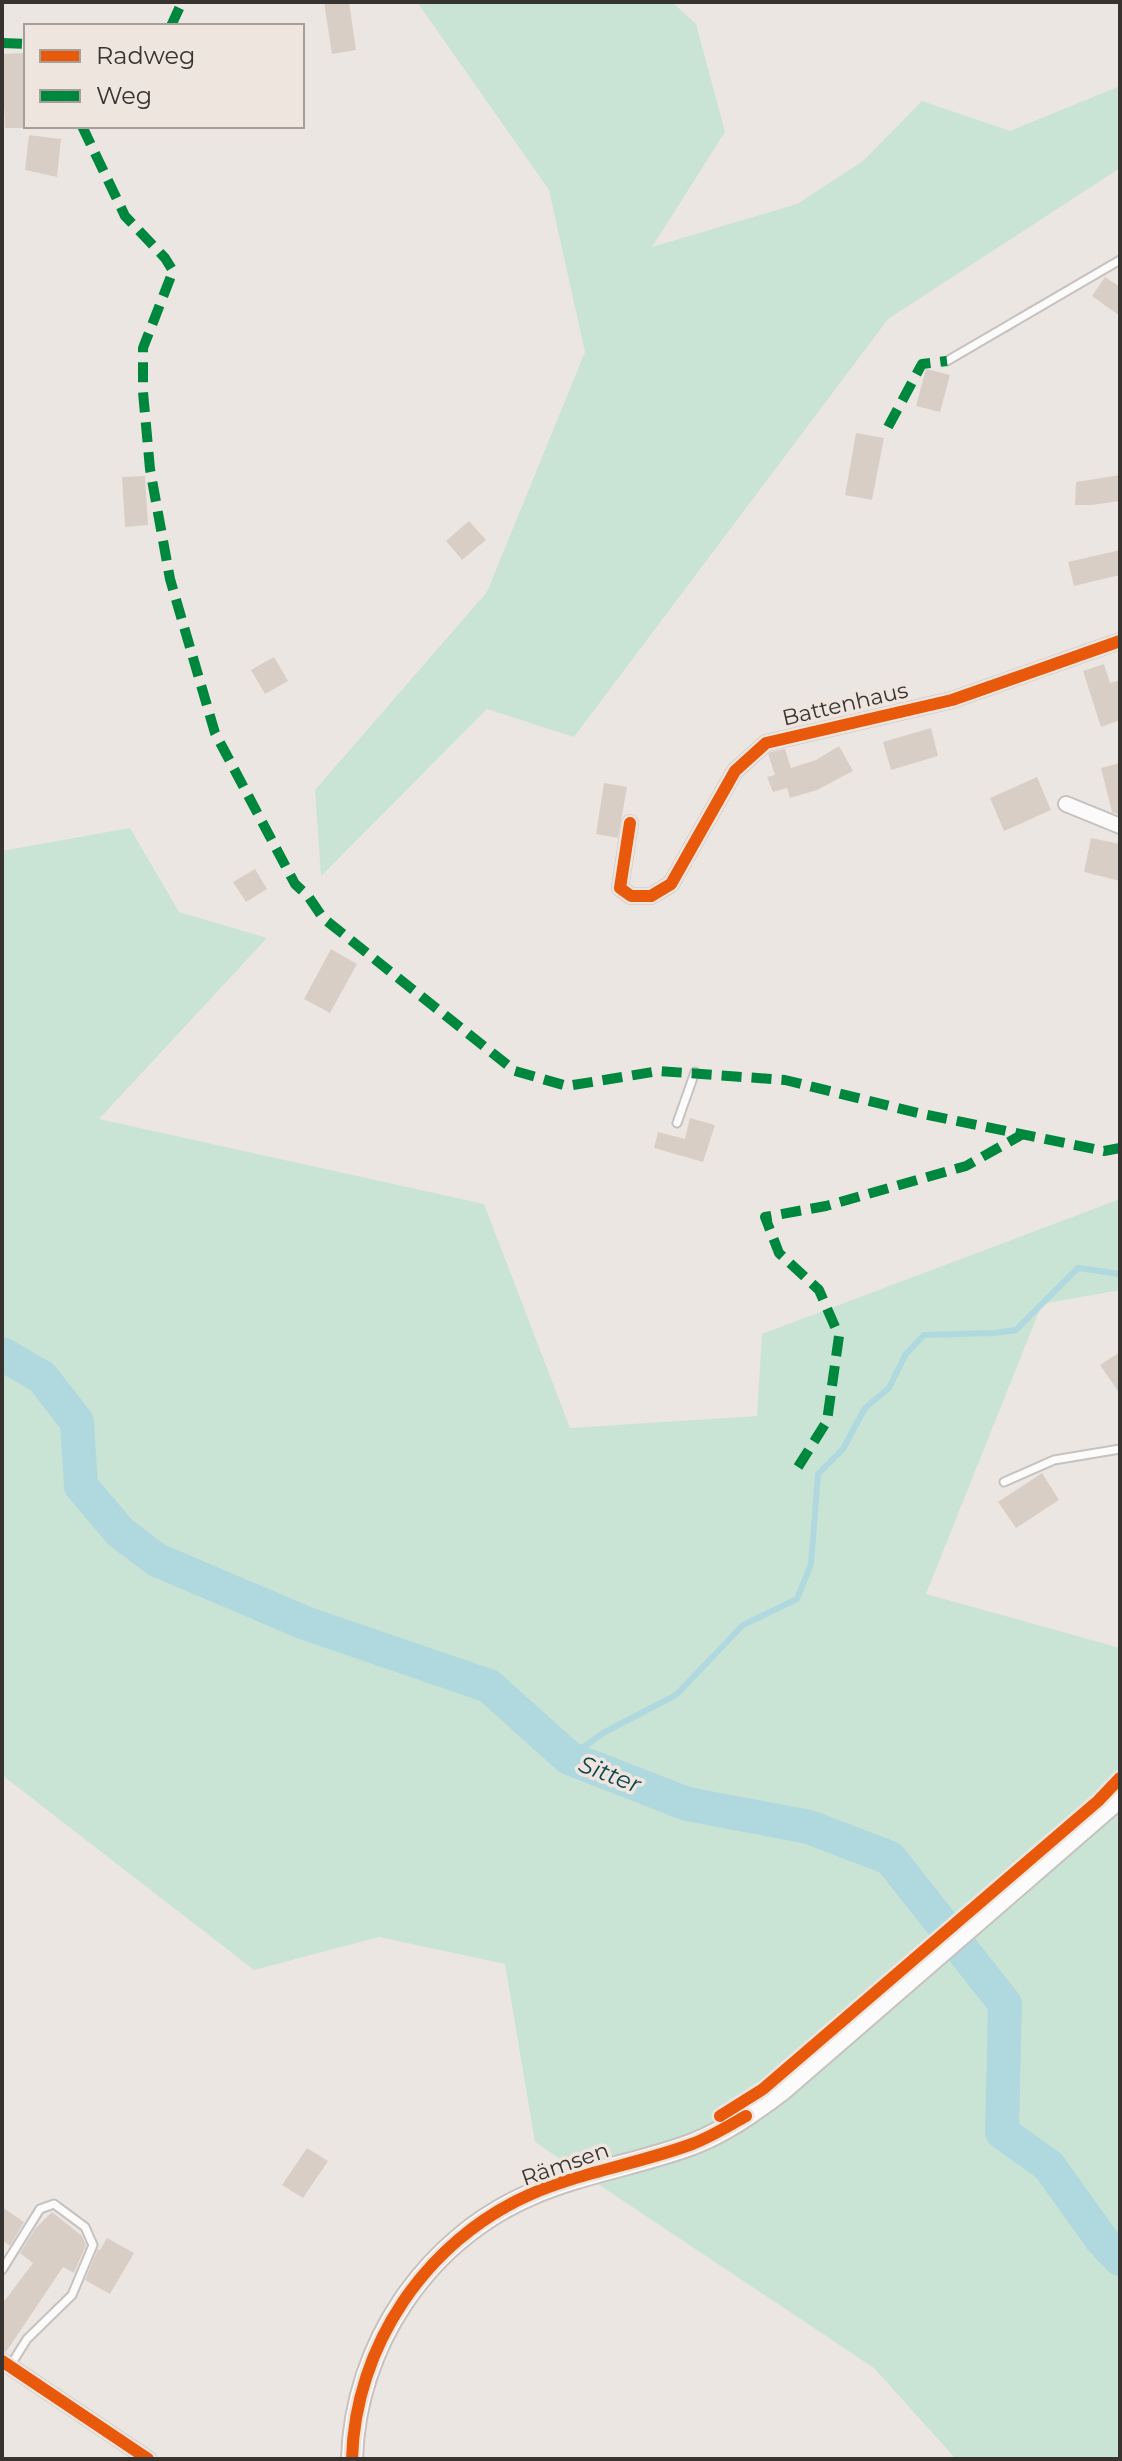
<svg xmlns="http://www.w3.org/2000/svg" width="1122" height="2461" viewBox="0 0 1122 2461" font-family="Montserrat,sans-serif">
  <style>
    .green { fill: #c9e3d4 }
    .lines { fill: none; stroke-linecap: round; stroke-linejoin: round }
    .stream { stroke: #b0d9df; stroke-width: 6 }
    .river { stroke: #b0d9df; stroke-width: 34 }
    .building { fill: #d9cec6 }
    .lane-casing { stroke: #c7c2bf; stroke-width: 11 }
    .street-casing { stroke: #c7c2bf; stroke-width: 18 }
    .secondary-casing { stroke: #c7c2bf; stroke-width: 24 }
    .lane { stroke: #fcfbfb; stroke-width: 7 }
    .street { stroke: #fcfbfb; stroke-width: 14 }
    .secondary { stroke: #fcfbfb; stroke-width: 20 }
    .quiet { stroke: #00873e; stroke-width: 10; stroke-dasharray: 20 10; stroke-linecap: butt }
    .cycleway-casing { stroke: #efe5df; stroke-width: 17 }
    .cycleway { stroke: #e8590c; stroke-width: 12 }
    .labels { text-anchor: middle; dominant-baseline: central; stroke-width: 7; stroke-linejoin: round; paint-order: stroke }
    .street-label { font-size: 22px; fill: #373331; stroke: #efe5df }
    .water-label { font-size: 24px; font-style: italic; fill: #0a444c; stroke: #efe5df }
  </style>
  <rect width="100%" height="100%" fill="#ece6e2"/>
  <!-- green -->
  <path class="green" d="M417,2H672L696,24L725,132L652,247L797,204L863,161L922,101L1010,131L1120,86V168L888,319L574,737L487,709L321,876L315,790L487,592L585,352L549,190Z
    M130,828L179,912L267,938L99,1119L484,1204L570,1428L757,1416L762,1334L1120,1199V1290L1042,1304L926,1594L1120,1648V2459H956L874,2368L535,2142L505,1964L379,1937L254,1970L2,1775V851Z"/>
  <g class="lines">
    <!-- stream -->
    <path class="stream" d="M569,1758L603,1733L676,1695L743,1625L797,1599L811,1564L818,1474L843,1449L865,1408L889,1388L906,1354L924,1335L994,1333L1016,1330L1078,1268L1120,1274"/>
    <!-- river -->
    <path class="river" d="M2,1354L42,1377L77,1422L81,1486L120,1532L157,1560L305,1623L489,1686L569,1758L687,1804L809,1827L890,1858L1005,2004L1002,2132L1049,2166L1102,2240L1120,2259"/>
  </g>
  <!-- building -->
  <path class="building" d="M324,2H349L356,50L332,54Z
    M26,53V128H5L4,105H2V54Z
    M29,135L61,139L57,177L25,170Z
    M1105,277L1120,287V316L1092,296Z
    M926,369L950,375L940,412L916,406Z
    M856,433L884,438L872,500L845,495Z
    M1120,475V501L1092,505H1075L1076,482Z
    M145,476L148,525L125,527L122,477Z
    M469,521L486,540L462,560L446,541Z
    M1120,550V575L1074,586L1068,562Z
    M274,657L288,681L265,694L251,670Z
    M1104,664L1110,683L1120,680V720L1101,727L1083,671Z
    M931,728L938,756L891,770L883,742Z
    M839,746L853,771L817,790L790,798L787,788L773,792L767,777L775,775L768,754L771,752L785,749L791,768L816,760Z
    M1120,763V815L1112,812L1101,768Z
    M1037,777L1051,810L1004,831L990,798Z
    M604,783L627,787L618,838L596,834Z
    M1091,838L1120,844V881L1084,872Z
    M255,869L267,889L246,902L233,882Z
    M331,949L357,964L330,1013L304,999Z
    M690,1118L715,1125L703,1162L654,1148L658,1132L685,1139Z
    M1120,1352V1394L1100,1365Z
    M1042,1473L1059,1500L1016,1528L998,1502Z
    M307,2148L328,2161L303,2198L282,2185Z
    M2,2207L24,2222L10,2246L2,2240Z
    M52,2212L82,2236L86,2245L74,2273L63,2267L6,2352L2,2351V2304L33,2263L20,2253L35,2229Z
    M107,2238L134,2253L110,2294L85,2280L98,2249L100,2250Z"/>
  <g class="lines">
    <!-- lane casing -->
    <g class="lane-casing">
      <path id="lane" d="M947,361L1120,260
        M677,1123L695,1072
        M1004,1482L1054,1460L1120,1449
        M2,2270L40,2209L54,2204L85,2227L93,2245L72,2295L27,2339L10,2366"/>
    </g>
    <!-- street casing -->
    <g class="street-casing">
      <path id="street" d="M1066,804L1120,826
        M630,823L620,888L631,896H651L671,884L735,771L766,743L952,700L1120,641
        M2,2361L148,2459"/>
    </g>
    <!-- secondary casing -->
    <g class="secondary-casing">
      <path id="secondary" d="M352,2459C355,2346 426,2240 530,2195C582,2172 640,2164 693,2144C726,2131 754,2111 782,2090L1120,1797"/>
    </g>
    <!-- lane -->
    <use href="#lane" class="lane"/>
    <!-- street -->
    <use href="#street" class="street"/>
    <!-- secondary -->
    <use href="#secondary" class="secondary"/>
    <!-- quiet -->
    <path class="quiet" d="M171,26L182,2
      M2,43L26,44
      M82,126L125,216L165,258L173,271L143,348V392L150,469L170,579L215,733L295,884L308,896L323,918L515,1071L567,1086L659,1071L785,1080L918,1113L1104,1151L1120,1148
      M888,427L922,364L947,361
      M798,1467L827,1421L839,1336L819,1290L779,1253L765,1217L826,1206L966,1166L1023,1134"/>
    <!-- cycleway casing -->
    <g class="cycleway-casing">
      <path id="cycleway" d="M630,823L620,888L631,896H651L671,884L735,771L766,743L952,700L1120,641
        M720,2116L763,2089L1098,1801L1120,1778
        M2,2361L148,2459
        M352,2459C355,2346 426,2241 529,2195C581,2172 638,2164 692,2144C711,2137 728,2126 746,2116"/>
    </g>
    <!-- cycleway -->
    <use href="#cycleway" class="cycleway"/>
  </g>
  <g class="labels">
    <!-- street labels -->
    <g class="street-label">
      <text transform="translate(845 704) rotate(-13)">Battenhaus</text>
      <text transform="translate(565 2164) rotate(-19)">Rämsen</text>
    </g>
    <!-- water labels -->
    <g class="water-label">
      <text transform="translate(610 1774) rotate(21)">Sitter</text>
    </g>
  </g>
  <!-- border -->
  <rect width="1122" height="2461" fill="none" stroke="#373331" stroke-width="8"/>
  <!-- legend -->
  <rect x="24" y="24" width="280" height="104" fill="#efe5df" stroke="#a59e99" stroke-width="2"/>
  <rect x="40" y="50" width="40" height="12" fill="#e8590c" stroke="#a59e99" stroke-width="2"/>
  <text x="96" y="64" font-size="24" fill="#373331">Radweg</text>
  <rect x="40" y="90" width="40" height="12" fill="#00873e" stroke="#a59e99" stroke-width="2"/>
  <text x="96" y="104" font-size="24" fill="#373331">Weg</text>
</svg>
